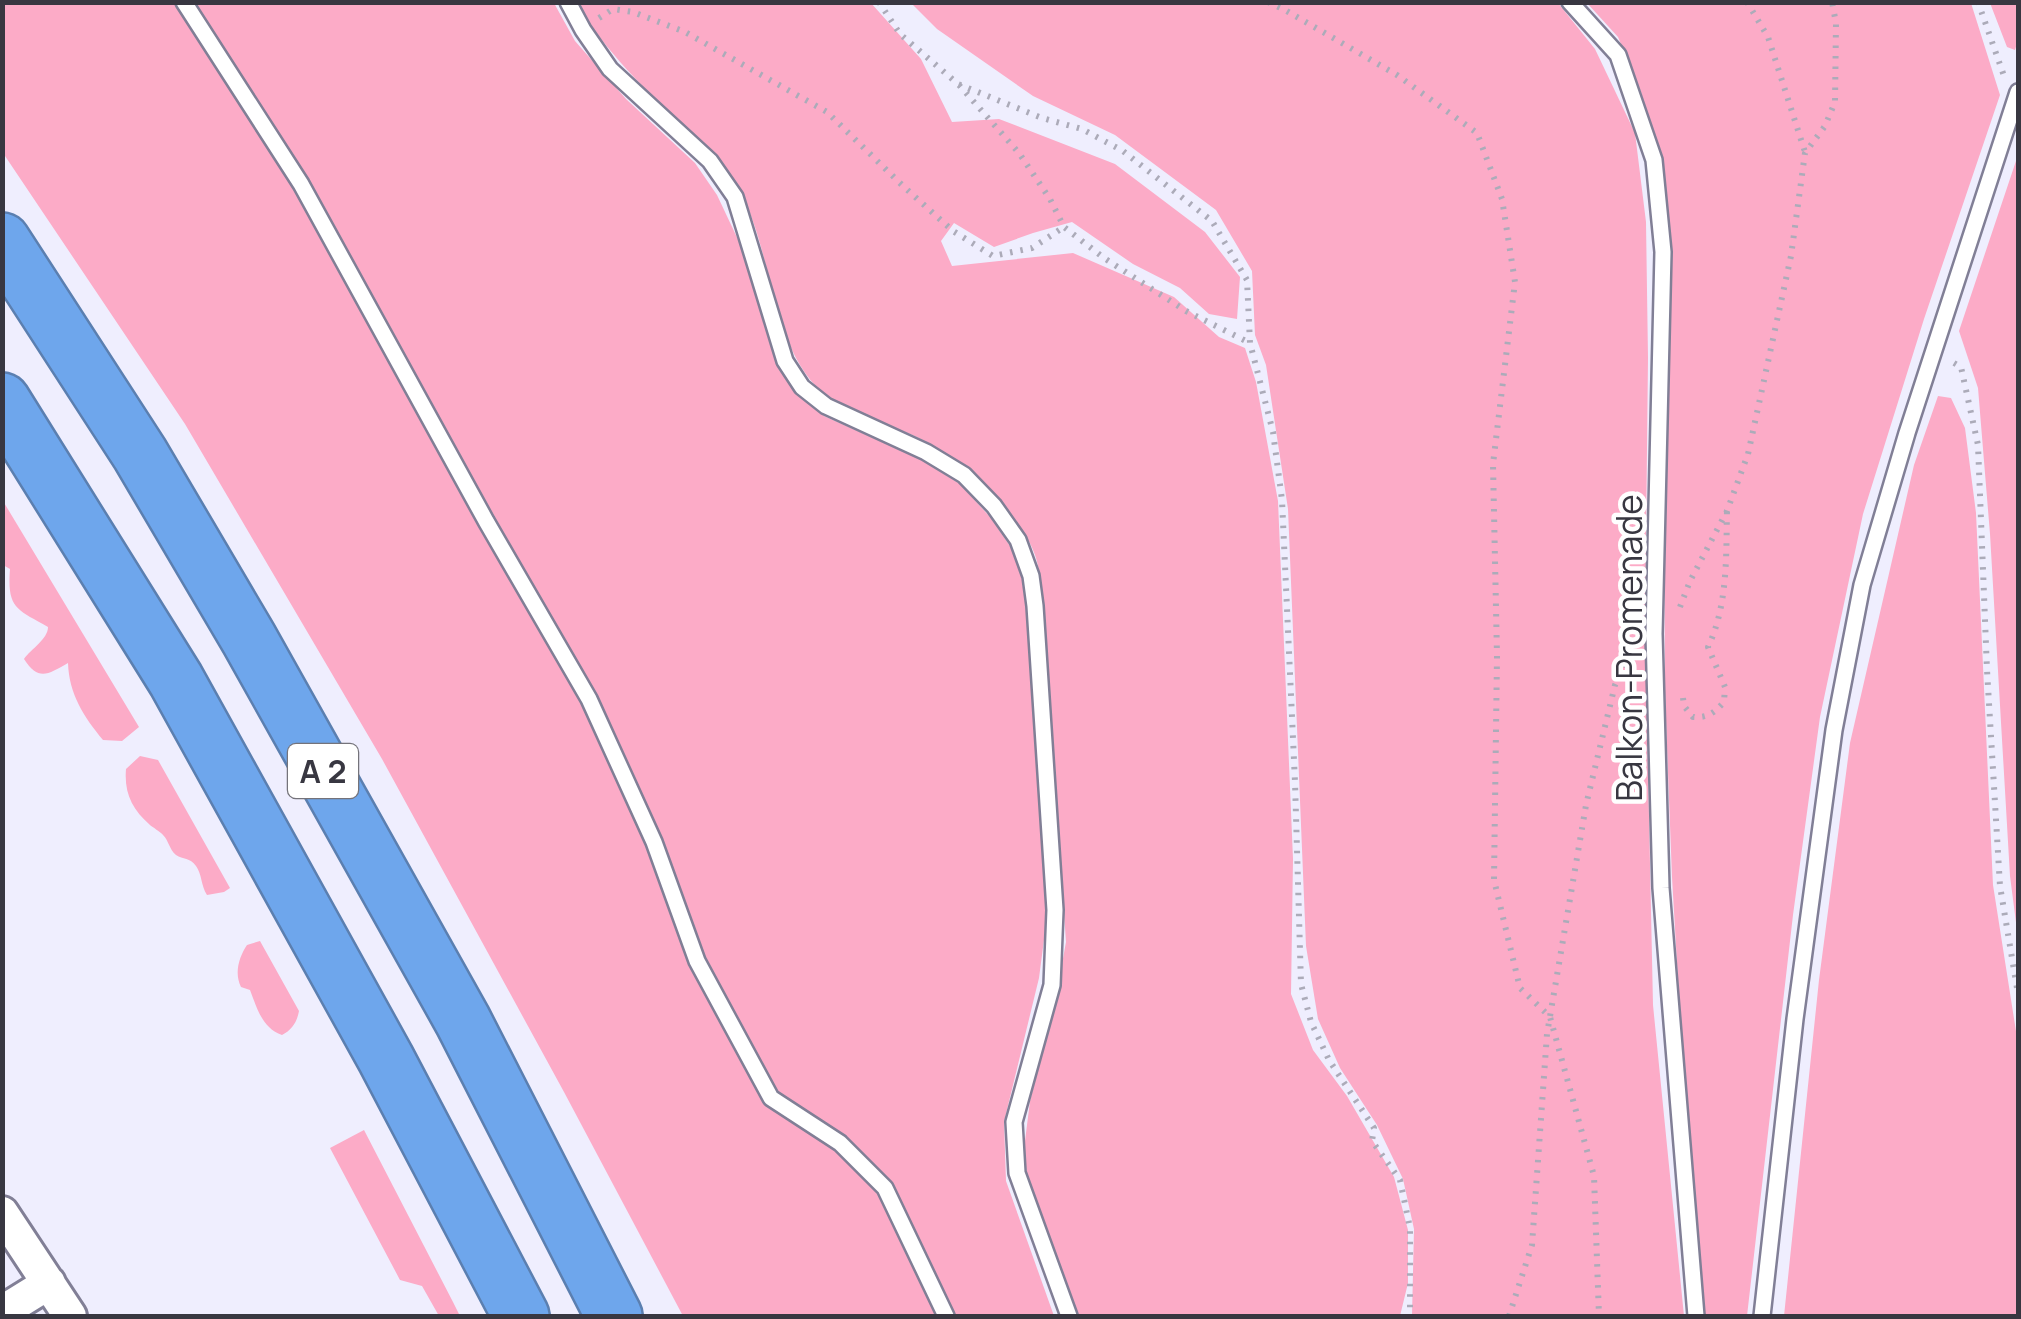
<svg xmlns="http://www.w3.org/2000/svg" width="2021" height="1319" viewBox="0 0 2021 1319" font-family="Manrope,sans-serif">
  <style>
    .green { fill: #fcabc7 }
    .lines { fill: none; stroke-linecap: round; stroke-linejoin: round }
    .service-casing { stroke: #817f96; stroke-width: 20 }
    .minor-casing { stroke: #817f96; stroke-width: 38 }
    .motorway-casing { stroke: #5b7fb0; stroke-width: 60 }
    .path { stroke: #acabb9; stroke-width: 6; stroke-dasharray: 2.5 8; stroke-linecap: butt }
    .service { stroke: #fff; stroke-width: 15 }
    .minor { stroke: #fff; stroke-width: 32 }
    .motorway { stroke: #6ea6ec; stroke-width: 55 }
    .labels { text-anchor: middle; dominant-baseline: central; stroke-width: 9; stroke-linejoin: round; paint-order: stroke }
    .shield { fill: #fff; stroke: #74737a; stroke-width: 2.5 }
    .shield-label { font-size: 32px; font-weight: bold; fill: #383741 }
    .street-label { font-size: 35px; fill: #383741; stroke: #fff }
  </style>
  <rect width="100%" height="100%" fill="#efeefe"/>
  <!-- green -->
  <path class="green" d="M2,3H554L575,41L626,99L695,163L717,195L742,248L774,356L793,387L824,416L920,459L960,484L991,518L1010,546L1021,574L1026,608L1048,909L1039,978L1004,1122L1006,1181L1054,1316H683L564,1092L382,759L185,424L3,153Z
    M577,3H871L921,59L952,122L999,119L1115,164L1205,232L1240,277L1237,319L1209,314L1180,288L1133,264L1072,222L1033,233L994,247L954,223L941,241L952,266L1073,253L1174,297L1219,337L1245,348L1256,382L1278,501L1293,859L1291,994L1313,1050L1347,1096L1394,1177L1408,1230V1283L1400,1316H1078L1028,1184L1024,1149L1030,1101L1056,997L1066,942L1042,592C1040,580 1039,566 1035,555C1022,515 956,457 919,438C888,423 850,415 823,393C770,347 773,250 740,192C726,168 704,148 685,129C646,89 605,52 577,3Z
    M911,3H1558L1595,49L1635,133L1646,222L1648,358L1645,629L1653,1005L1684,1316H1412L1414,1229L1403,1179L1377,1125L1340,1068L1318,1019L1306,946L1288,509L1266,365L1255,335L1252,271L1216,210L1115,135L1033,96L937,29Z
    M1587,3H1971L2000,95L1924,319L1863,514L1820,717L1793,915L1747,1316H1705L1684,1084L1672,877L1665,694L1664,489L1657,152L1641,92L1618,37Z
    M1990,3H2018V40L2015,50L2007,47Z
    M2018,155V938L2010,876L1990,534L1978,388L1959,331Z
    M1938,396L1951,398L1965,428L1976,513L1993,885L2018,1044V1316H1784L1819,980L1850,743L1914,465Z
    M3,501L139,727L122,741L103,740C84,717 69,694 68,663C48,674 39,682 24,659C31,649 48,639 48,627C16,609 7,608 10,569L3,565Z
    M140,756L158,760L230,888L224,892L207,895C201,886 202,874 196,866C190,857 183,860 176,855C169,849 169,841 163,835C162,833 151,826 150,825C132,809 124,793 126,769Z
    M260,941L299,1011C297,1022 292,1030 282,1035C262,1028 257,1008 250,990L241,987C234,973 239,957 247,945Z
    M364,1130L453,1302L460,1316H439L422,1286L400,1280L330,1148Z"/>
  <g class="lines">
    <!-- service casing -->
    <g class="service-casing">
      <path id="service" d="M184,2L301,184L486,521L589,699L654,842L697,961L771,1098L840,1143L885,1188L946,1316
        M568,2L583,30L610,69L710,161L735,197L785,361L802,387L826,406L926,452L964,475L994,506L1018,540L1031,576L1035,606L1055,910L1052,985L1014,1122L1017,1173L1069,1316
        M1570,2L1618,55L1654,160L1663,252L1654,634L1661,888L1696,1316
        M1762,1316L1795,1019L1834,730L1862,585L1907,433L2018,92"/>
    </g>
    <!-- minor casing -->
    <g class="minor-casing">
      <path id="minor" d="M2,1213L70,1316
        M2,1312L49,1283"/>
    </g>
    <!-- motorway casing -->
    <g class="motorway-casing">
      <path id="motorway" d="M2,241L140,454L249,639L463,1021L614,1316
        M2,401L176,680L386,1059L521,1316"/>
    </g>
    <!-- path -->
    <path class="path" d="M879,2L900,34L958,84L1042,118L1082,129L1123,151L1212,221L1247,280L1250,343L1273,432L1282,500L1295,782L1301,984L1311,1022L1329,1060L1374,1128L1372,1141L1400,1180L1410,1228V1316
      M1268,2L1285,10L1397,75L1477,133L1502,199L1515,282L1493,464L1497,656L1494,880L1520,988L1550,1017L1594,1176L1599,1316
      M1747,2L1768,37L1805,152
      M1978,2L2004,76
      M599,18L613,9L633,12L685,32L827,112L903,186L953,231L993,256L1032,248L1064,227
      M959,85L1019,153L1050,199L1064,227L1104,258L1186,311L1250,343
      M1954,363L1961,367L1978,445L1987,670L2000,886L2018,994
      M1680,607L1690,581L1727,511L1748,454L1791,256L1805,153L1825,126L1835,102L1836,23L1832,2
      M1683,698L1684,706L1693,717C1708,718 1714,713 1724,702L1725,687L1708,647C1728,605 1726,557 1727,511
      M1509,1316L1532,1245L1547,1034L1586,805L1615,685L1629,653"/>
    <!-- service -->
    <use href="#service" class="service"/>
    <!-- minor -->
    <use href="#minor" class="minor"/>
    <!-- motorway -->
    <use href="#motorway" class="motorway"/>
  </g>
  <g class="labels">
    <!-- shield labels -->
    <rect class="shield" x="288" y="744" width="70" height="54" rx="8"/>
    <g class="shield-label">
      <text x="323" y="771">A 2</text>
    </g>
    <!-- street labels -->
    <g class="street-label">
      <text transform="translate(1629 648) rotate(-90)">Balkon-Promenade</text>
    </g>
  </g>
  <!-- border -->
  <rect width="2021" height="1319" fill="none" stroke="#383741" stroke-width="10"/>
</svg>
